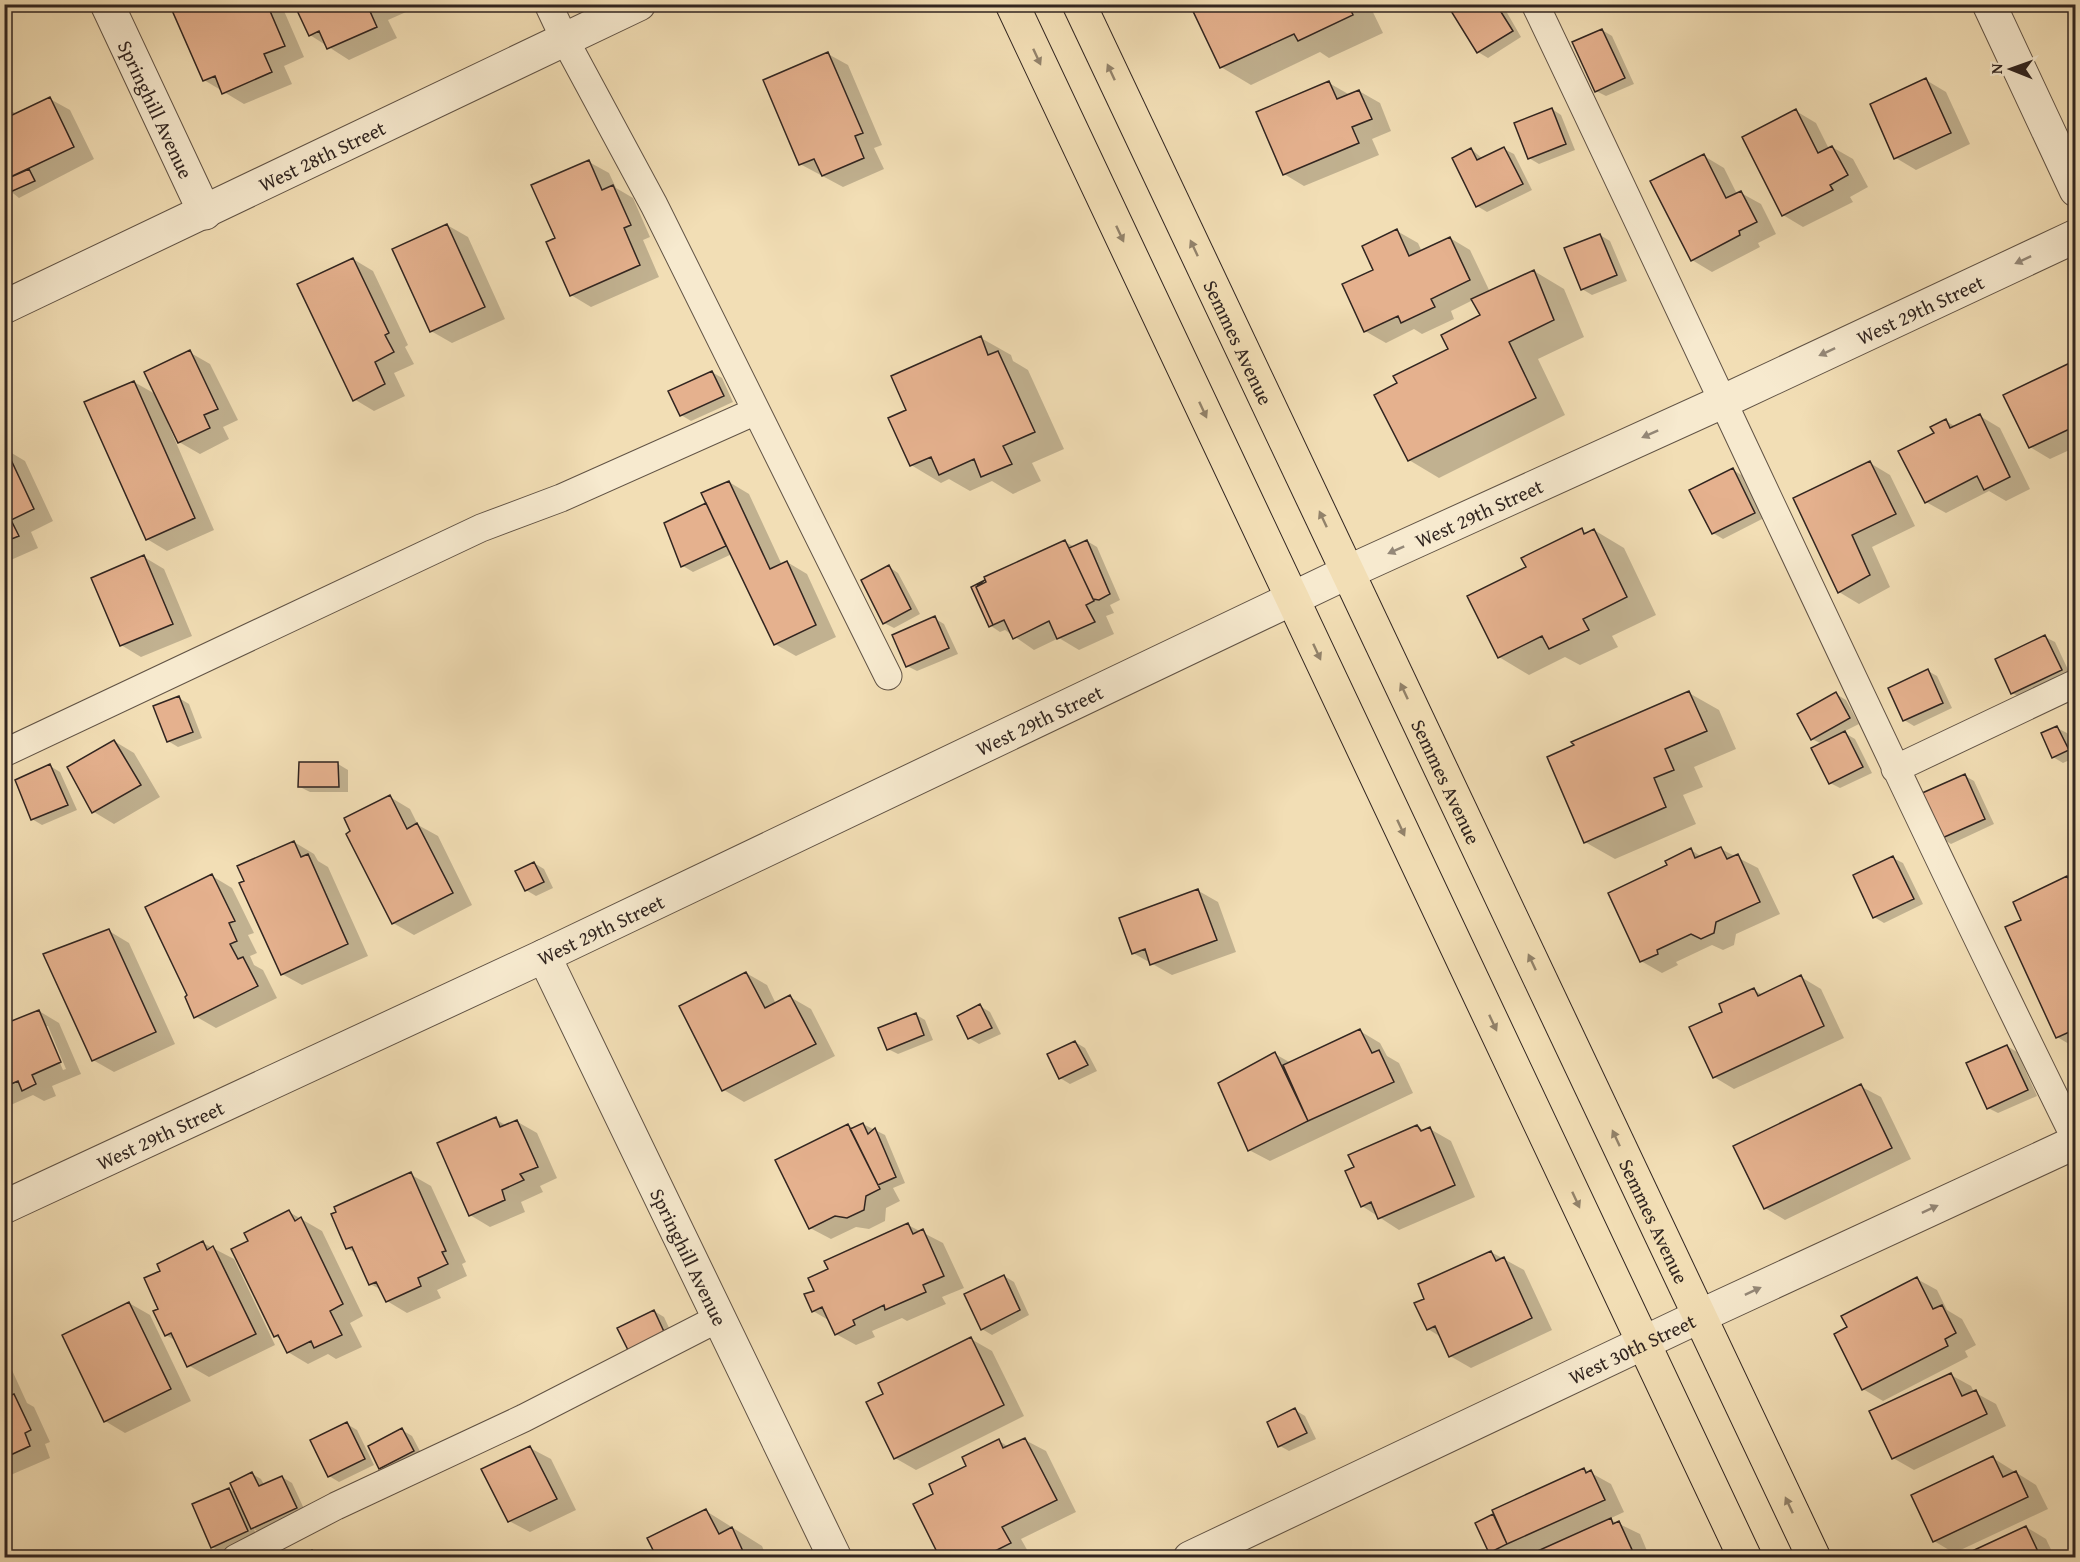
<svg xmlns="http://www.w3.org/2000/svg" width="2080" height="1562" viewBox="0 0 2080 1562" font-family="'Gentium Book Plus',serif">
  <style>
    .shadow { fill: #0003; fill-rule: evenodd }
    .building { fill: #e5b18e; stroke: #312520; stroke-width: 1.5 }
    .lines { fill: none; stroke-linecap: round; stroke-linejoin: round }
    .service-casing { stroke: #615345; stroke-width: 29 }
    .minor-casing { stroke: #615345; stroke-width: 35 }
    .primary-casing { stroke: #312520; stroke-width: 35 }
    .service { stroke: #f7eacf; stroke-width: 27 }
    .minor { stroke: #f7eacf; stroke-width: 33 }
    .primary { stroke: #f2deb5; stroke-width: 33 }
    .oneway { fill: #92826a }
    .oneway2 { fill: #948878 }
    .labels { text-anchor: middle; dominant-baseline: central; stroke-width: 4.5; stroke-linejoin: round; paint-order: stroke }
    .street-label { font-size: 20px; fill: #312520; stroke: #f7eacf }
  </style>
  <rect width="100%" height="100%" fill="#f2deb5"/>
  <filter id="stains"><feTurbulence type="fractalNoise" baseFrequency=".00333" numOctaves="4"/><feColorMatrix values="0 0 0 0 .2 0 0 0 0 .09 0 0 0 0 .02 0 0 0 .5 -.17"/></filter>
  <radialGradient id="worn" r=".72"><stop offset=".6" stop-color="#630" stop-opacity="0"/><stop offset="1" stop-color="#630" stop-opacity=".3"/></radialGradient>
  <!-- shadow -->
  <path class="shadow" d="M182,4H281L304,57L284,66L292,84L244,104L204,80Z
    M296,4H403L406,12L388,20L397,38L349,60L310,35Z
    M431,4H447L438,9Z
    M1201,4H1369L1383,33L1329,58L1320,52L1251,85L1221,67Z
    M1464,4H1502L1521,37L1488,58L1478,52Z
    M1602,30L1612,36L1634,84L1606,96L1596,91Z
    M828,54L848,65L882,145L874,148L884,169L843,187L800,164Z
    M1926,80L1946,92L1970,144L1916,170L1896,158Z
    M1329,83L1350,95L1359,91L1380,103L1391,131L1372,139L1379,155L1304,186L1284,174Z
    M50,99L70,110L94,159L19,198L4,186V107L17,114Z
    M1552,109L1561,115L1575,150L1539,164L1529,158Z
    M1796,111L1816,123L1829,149L1832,147L1853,159L1868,187L1850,197L1853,202L1803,227L1783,215Z
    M1471,149L1483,159L1504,149L1514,154L1532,190L1487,212L1477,206Z
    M1704,156L1724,168L1737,194L1741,193L1761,204L1776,234L1758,243L1760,247L1712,272L1692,260Z
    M589,162L609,173L616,188L633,198L650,237L643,240L659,277L591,307L571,295L557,239Z
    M447,225L468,237L505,319L452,343L431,331Z
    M1397,231L1418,243L1422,252L1450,238L1470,250L1490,292L1534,271L1564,289L1584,337L1538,359L1565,415L1439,478L1409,460L1450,350L1482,316L1473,300L1451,311L1454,319L1422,334L1414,329L1386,343L1365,331L1375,270Z
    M1600,235L1610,241L1627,281L1592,295L1582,289Z
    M353,259L373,271L408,345L405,347L414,364L394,373L405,396L374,411L354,399Z
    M981,338L1011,355L1013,361L1028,370L1064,449L1032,463L1041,481L1013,494L992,481L970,491L949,479L941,483L911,465L908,410Z
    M189,352L210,364L238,420L223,427L229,439L200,454L179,442L170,423L168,424L214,530L167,551L147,539L134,382L157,395Z
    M2076,361V447L2050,459L2030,447Z
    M712,372L722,378L733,402L691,421L681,415Z
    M1980,416L2000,428L2030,489L2006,501L1989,491L1946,513L1926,502L1936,434L1946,421L1956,427Z
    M5,449L25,461L53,521L31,532L38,548L4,563Z
    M1870,463L1890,475L1915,526L1872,547L1890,587L1859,604L1839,592L1795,499Z
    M1733,470L1743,476L1764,518L1723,539L1713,533Z
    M729,482L749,494L782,565L787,562L807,574L836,637L796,656L775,644L732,554L693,572L683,566L666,523L708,504Z
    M1581,530L1588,534L1594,530L1624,548L1656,615L1612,636L1618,647L1580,665L1565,657L1529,675L1499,657L1528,568Z
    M1087,541L1097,547L1120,600L1110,605L1114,613L1106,616L1114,634L1079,650L1059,638L1034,650L1005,630L1000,632L991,626L977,588L1065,542L1075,547Z
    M144,557L164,569L192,636L141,657L121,645Z
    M889,567L898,573L920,614L894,628L884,623Z
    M4,606L10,617L4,620Z
    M934,618L944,624L958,654L917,671L907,666Z
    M2045,637L2055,642L2071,676L2022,698L2012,693Z
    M1928,671L1937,676L1952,708L1914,726L1904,720Z
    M1689,693L1719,710L1736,749L1694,767L1703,787L1683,795L1696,824L1615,859L1585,842Z
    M1836,694L1846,700L1859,724L1843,732L1855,739L1872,773L1840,788L1830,783L1822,744L1812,739Z
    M179,698L189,704L202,738L178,747L168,741Z
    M2057,728L2067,733L2076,751V757L2063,763L2053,757Z
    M114,741L134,753L160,797L114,824L94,812Z
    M338,764L348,770V792H310L300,787Z
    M50,766L60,772L77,810L42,825L32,819Z
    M1965,776L1974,781L1994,824L1951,844L1941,838Z
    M390,797L410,809L418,825L438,836L472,905L414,935L393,923Z
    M294,842L314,854L318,861L328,867L368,956L302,985L282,974L246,882Z
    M1721,849L1758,868L1780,914L1736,934L1734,945L1723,950L1712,945L1676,962L1678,965L1662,973L1641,961L1691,850L1702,857Z
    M1893,858L1903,863L1923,904L1884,923L1874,917Z
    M534,863L544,869L553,888L536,896L526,890Z
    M212,876L232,888L254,933L248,935L257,953L250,956L254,965L263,970L277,998L216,1028L195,1016Z
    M2067,877L2076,882V1048L2057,1037L2023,921Z
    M1197,890L1218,902L1236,952L1172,975L1133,953Z
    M109,931L129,943L175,1044L114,1072L93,1060Z
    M746,973L767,985L776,1004L790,997L811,1009L835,1056L744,1102L724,1090Z
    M1801,977L1821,989L1844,1038L1734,1089L1714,1077L1724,1013L1754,990L1763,995Z
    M980,1006L990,1012L1001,1034L979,1044L969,1038Z
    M39,1011L59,1023L81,1074L52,1086L56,1096L44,1101L33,1095L4,1108V1026ZM44,1026H48L66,1069L63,1070Z
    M915,1014L925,1020L933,1040L898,1054L888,1049Z
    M1360,1031L1380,1043L1387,1056L1399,1063L1413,1093L1270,1161L1249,1150L1275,1054L1291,1063Z
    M1075,1042L1085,1048L1097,1071L1070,1084L1060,1078Z
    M2007,1046L2017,1052L2037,1096L1998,1113L1988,1108Z
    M1860,1086L1881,1097L1911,1159L1785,1220L1765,1208Z
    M495,1119L507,1126L516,1121L537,1133L557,1178L540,1186L543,1192L521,1202L525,1212L490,1227L470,1215Z
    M863,1124L885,1135L905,1183L893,1188L900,1201L886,1208L885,1221L869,1229L856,1227L831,1239L810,1228L848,1125L854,1129Z
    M1417,1126L1425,1131L1430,1129L1451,1141L1475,1197L1399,1230L1362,1206Z
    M410,1174L431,1186L466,1262L462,1264L467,1276L437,1290L441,1298L407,1313L387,1301L382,1290L370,1284L357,1254L347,1248L338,1213Z
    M289,1212L322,1231L363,1316L350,1323L362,1347L336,1359L328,1354L308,1364L288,1352L282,1340L275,1336Z
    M908,1225L943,1243L964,1288L942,1297L946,1304L907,1321L902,1318L872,1331L875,1337L856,1345L836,1334L830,1321L813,1311L816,1291L830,1270Z
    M203,1243L234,1259L275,1345L209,1377L188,1365L176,1341L166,1335L163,1271Z
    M1491,1252L1524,1270L1552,1330L1471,1368L1450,1356L1441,1337L1428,1329L1426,1299Z
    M1004,1276L1014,1282L1029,1315L992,1335L982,1329Z
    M1917,1279L1937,1290L1947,1310L1962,1319L1976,1345L1965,1351L1968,1357L1883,1401L1863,1389L1849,1327Z
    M129,1303L150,1315L191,1401L125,1433L105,1421Z
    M654,1311L664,1317L675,1341L641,1358Z
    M971,1339L992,1351L1024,1416L916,1470L895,1458L885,1394Z
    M4,1364L11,1368L27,1403L34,1407L50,1442L45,1444L50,1458L6,1477Z
    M1951,1375L1971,1386L1974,1392L1996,1404L2006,1426L1914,1470L1893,1458Z
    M1295,1410L1305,1416L1316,1439L1289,1451L1280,1446Z
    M347,1424L357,1430L374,1465L339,1482L329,1476Z
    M402,1430L412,1436L423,1457L390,1474L381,1468Z
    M1025,1440L1046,1451L1076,1512L1021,1539L1030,1555L1025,1558H942L935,1494L999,1441L1009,1447Z
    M530,1448L551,1459L576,1510L530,1532L509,1521Z
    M1993,1458L2036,1485L2048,1509L1954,1553L1934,1541Z
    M1584,1469L1611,1484L1624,1512L1609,1519L1640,1534L1650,1558H1526L1530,1556L1518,1549L1500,1558L1490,1552L1477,1524Z
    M252,1474L261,1479L264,1485L282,1477L292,1483L306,1513L262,1534L254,1529L257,1537L222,1553L212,1547L229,1489L236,1493Z
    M706,1511L762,1546L767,1558H658Z
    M2026,1527L2046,1539L2055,1558H1960Z"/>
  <!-- building -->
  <path class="building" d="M178,4H267L285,46L264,54L272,72L222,94L215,76L203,81L171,8Z
    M294,4H377L369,9L377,27L327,49L319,31L309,36Z
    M1197,4H1348L1353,15L1298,41L1294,34L1220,68L1191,7Z
    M1461,4H1496L1513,31L1477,53L1451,11Z
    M2065,4H2076V29Z
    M1602,29L1625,78L1595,92L1572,42Z
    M828,52L863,133L855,136L864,158L822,176L814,159L799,165L763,80Z
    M1926,78L1951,133L1894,159L1870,104Z
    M1329,81L1337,99L1359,90L1372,119L1352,127L1359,143L1283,175L1256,112Z
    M50,97L74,147L4,180V109L8,117Z
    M1552,108L1566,144L1528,159L1514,123Z
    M1796,109L1818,153L1832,146L1848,175L1830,185L1833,190L1782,216L1742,137Z
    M1504,147L1523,184L1476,207L1452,158L1471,148L1477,160Z
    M1704,154L1726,198L1741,191L1757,222L1739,231L1740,235L1691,261L1650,181Z
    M589,160L602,190L613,185L631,225L624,228L640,265L570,296L546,242L555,238L531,185Z
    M29,169L35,181L8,193L4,180Z
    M447,224L485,307L430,332L392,249Z
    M1397,229L1409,256L1450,237L1470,280L1431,299L1435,307L1401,323L1398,316L1364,332L1342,284L1373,270L1362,246Z
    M1600,234L1617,275L1581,290L1564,248Z
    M353,258L389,333L385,335L394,352L375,362L385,384L353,401L297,284Z
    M1534,270L1554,320L1509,342L1536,398L1408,461L1374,395L1397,383L1393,376L1448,349L1441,335L1480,315L1471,299Z
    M981,336L988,355L998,351L1035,432L1003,446L1012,464L981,477L974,459L939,475L931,457L910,466L888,418L906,410L891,376Z
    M190,350L218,409L204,415L210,428L178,443L144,372Z
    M2076,360V426L2029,448L2003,395Z
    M712,371L724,396L680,416L668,391Z
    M134,381L195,518L146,540L84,402Z
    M1980,414L2010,477L1984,490L1977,476L1925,503L1898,451L1934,433L1930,427L1946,419L1950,428Z
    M5,447L34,509L11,520L19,536L4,542Z
    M1870,461L1896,514L1852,535L1870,575L1838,593L1793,498Z
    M1733,468L1755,513L1712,534L1689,490Z
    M729,481L770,569L787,561L816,625L774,645L701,493Z
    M706,503L726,546L681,567L664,523Z
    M1582,528L1584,534L1594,529L1627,597L1583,619L1589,630L1549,649L1542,636L1498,658L1467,596L1526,567L1521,558Z
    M1065,540L1094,601L1086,605L1095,622L1057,639L1049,621L1013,639L1004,620L993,625L976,587L986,582L984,577Z
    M1087,540L1110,594L1099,600L1093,599L1069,548Z
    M144,555L173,624L120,646L91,578Z
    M889,565L911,609L883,624L861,580Z
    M985,580L976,587L993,625L989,627L971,587Z
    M935,616L949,648L906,667L892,635Z
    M2045,635L2062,670L2011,694L1995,659Z
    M1928,669L1943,703L1903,721L1888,688Z
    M1689,691L1707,731L1665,749L1674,770L1654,778L1666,807L1584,843L1547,757L1574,745L1571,742Z
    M1836,692L1850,718L1811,740L1797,714Z
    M179,696L193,732L167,742L153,706Z
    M2057,726L2069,750L2052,758L2041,733Z
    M1845,731L1863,767L1829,784L1811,748Z
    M114,740L141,785L92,813L67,767Z
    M299,762H338L339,787H298Z
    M50,764L68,805L31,820L15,780Z
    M1965,774L1985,819L1940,839L1920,794Z
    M390,795L407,829L417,823L453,893L392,924L346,834L350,831L344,818Z
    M294,841L301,857L308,854L348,944L281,975L239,883L244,881L237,866Z
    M1721,847L1727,859L1738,854L1760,902L1716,922L1714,933L1701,939L1691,934L1657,950L1658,954L1640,962L1608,893L1667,865L1665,861L1691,848L1695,858Z
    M1893,856L1914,899L1873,918L1853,875Z
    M534,862L544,882L525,891L515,871Z
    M212,874L235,921L229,923L237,941L230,944L238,959L243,957L258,986L194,1018L185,997L187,995L145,907Z
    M2067,876L2076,893V1029L2056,1038L2005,927L2021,920L2013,902Z
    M1198,889L1217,940L1150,965L1145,949L1132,954L1119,918Z
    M109,929L156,1032L92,1061L43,954Z
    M746,972L765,1008L790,995L816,1044L722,1091L679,1006Z
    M1801,975L1824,1026L1713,1078L1689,1027L1722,1012L1719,1004L1754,988L1758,996Z
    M980,1004L992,1028L968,1039L957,1016Z
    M39,1010L61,1062L32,1075L36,1084L22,1091L18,1081L4,1087V1024Z
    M916,1013L924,1035L887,1050L878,1028Z
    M1360,1029L1372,1053L1379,1050L1394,1082L1308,1121L1283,1065Z
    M1075,1041L1088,1065L1059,1079L1047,1054Z
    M2007,1045L2028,1090L1987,1109L1966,1063Z
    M1275,1052L1308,1121L1248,1151L1218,1083Z
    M1861,1084L1892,1148L1764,1209L1733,1146Z
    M496,1117L500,1127L517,1120L538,1167L520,1174L524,1180L502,1190L505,1200L469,1216L437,1143Z
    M863,1123L868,1134L875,1128L896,1177L878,1185L850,1129Z
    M848,1124L880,1189L866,1196L864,1210L847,1218L835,1216L809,1229L775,1160Z
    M1417,1125L1421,1131L1430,1127L1455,1185L1378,1219L1371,1202L1361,1207L1345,1171L1354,1167L1348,1155Z
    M411,1172L446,1251L442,1252L448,1264L418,1278L421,1286L386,1302L376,1282L369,1285L352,1247L346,1249L331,1214L336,1212L334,1207Z
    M289,1210L295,1221L301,1217L343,1304L330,1311L342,1335L314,1348L311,1341L287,1353L278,1335L274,1337L231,1249L248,1241L244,1233Z
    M908,1223L913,1234L923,1229L944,1276L923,1285L926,1292L885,1310L884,1305L853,1320L855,1325L835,1335L822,1307L812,1312L804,1294L814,1291L808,1278L828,1269L824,1261Z
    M203,1241L207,1250L213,1246L256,1334L187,1367L171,1333L165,1336L153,1311L158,1309L144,1278L160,1271L157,1264Z
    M1491,1251L1496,1261L1504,1257L1532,1318L1449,1357L1435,1326L1427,1330L1414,1303L1424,1299L1418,1284Z
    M1004,1275L1020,1310L981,1330L964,1294Z
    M1917,1277L1933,1309L1942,1305L1956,1333L1945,1339L1948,1346L1862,1390L1834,1334L1847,1327L1841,1316Z
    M129,1302L171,1389L104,1422L62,1335Z
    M654,1310L666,1336L630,1354L617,1328Z
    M971,1337L1004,1405L894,1459L866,1402L883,1394L878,1383Z
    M1951,1373L1962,1396L1976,1390L1987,1414L1892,1459L1869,1411Z
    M4,1385L9,1396L14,1394L31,1430L25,1433L30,1446L4,1458Z
    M1295,1408L1307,1433L1278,1447L1267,1422Z
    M347,1422L365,1459L328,1477L310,1440Z
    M402,1428L414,1451L379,1469L368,1446Z
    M1025,1438L1057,1500L1002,1527L1011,1543L981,1558H940L913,1504L933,1494L929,1484L966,1466L962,1457L999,1439L1003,1448Z
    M530,1446L557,1499L508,1522L481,1469Z
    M1993,1456L2003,1477L2016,1471L2028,1497L1933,1542L1911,1495Z
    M1584,1468L1586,1473L1591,1470L1605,1500L1507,1544L1492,1510Z
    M252,1472L259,1486L282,1476L297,1508L251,1529L230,1483Z
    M229,1488L248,1531L211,1548L192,1504Z
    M706,1509L719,1534L732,1527L746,1558H657L647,1538Z
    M1493,1514L1507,1544L1489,1553L1475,1523Z
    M1611,1518L1613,1524L1619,1521L1633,1552L1621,1558H1522Z
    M2026,1526L2041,1558H1957Z
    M312,1550L315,1558H297Z"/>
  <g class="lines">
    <!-- service casing -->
    <g class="service-casing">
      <path id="service" d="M548,4L565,40L654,205L888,676
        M1535,4C1716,383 1890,764 2076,1140
        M4,753L481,528L561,498L756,411
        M1895,769L2076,683
        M236,1558L336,1506L524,1418L719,1318"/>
    </g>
    <!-- minor casing -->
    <g class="minor-casing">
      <g id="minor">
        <path id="s1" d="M107,4L205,213"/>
        <path d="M1989,4L2076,190"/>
        <path id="s2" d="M4,307L639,4"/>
        <path id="s3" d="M544,956L835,1558"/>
        <path id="s4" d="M4,1207L544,956L1348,572L1724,401L2076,236"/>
        <path id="s5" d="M1190,1558L1700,1316L2076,1142"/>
      </g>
    </g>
    <!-- primary casing -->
    <g class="primary-casing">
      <g id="primary">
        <path d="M1012,4L1745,1558"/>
        <path id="s6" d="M1079,4L1814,1558"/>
      </g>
    </g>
    <!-- service -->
    <use href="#service" class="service"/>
    <!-- minor -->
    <use href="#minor" class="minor"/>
    <!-- primary -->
    <use href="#primary" class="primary"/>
  </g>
  <!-- one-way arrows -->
  <defs><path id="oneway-solid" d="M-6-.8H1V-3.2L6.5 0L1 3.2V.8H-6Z" transform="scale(1.5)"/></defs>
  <g class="oneway">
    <use href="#oneway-solid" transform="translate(1037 57) rotate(65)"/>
    <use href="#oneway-solid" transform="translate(1111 72) rotate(-115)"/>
    <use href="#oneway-solid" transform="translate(1120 234) rotate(65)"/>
    <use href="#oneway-solid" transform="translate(1194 248) rotate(-115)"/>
    <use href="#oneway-solid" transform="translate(1203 410) rotate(65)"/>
    <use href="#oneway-solid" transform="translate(1323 519) rotate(-115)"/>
    <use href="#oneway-solid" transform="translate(1317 652) rotate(65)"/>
    <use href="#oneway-solid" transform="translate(1404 691) rotate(-115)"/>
    <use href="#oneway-solid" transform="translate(1401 828) rotate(65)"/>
    <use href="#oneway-solid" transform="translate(1532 962) rotate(-115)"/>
    <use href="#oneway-solid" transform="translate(1493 1023) rotate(65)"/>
    <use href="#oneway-solid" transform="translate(1616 1138) rotate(-115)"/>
    <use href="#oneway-solid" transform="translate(1576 1200) rotate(65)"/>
    <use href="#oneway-solid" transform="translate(1789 1505) rotate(-115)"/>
  </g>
  <g class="oneway2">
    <use href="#oneway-solid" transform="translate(2023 260) rotate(155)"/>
    <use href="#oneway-solid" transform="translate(1827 352) rotate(155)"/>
    <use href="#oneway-solid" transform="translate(1650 434) rotate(156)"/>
    <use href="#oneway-solid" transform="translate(1396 550) rotate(156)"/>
    <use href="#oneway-solid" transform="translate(1930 1209) rotate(-25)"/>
    <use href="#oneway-solid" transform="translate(1753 1291) rotate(-25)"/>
  </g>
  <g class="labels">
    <!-- street labels -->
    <g class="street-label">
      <text stroke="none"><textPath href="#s1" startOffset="116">Springhill Avenue</textPath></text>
      <text stroke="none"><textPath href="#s2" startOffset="352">West 28th Street</textPath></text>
      <text stroke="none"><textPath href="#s4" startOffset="2116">West 29th Street</textPath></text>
      <text stroke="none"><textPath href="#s6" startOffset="374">Semmes Avenue</textPath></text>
      <text stroke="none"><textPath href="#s4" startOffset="1630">West 29th Street</textPath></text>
      <text stroke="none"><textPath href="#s4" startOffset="1144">West 29th Street</textPath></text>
      <text stroke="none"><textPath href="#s6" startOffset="860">Semmes Avenue</textPath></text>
      <text stroke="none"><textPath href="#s4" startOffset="658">West 29th Street</textPath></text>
      <text stroke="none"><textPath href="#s4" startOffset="172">West 29th Street</textPath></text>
      <text stroke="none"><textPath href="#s6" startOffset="1346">Semmes Avenue</textPath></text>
      <text stroke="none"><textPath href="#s3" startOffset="334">Springhill Avenue</textPath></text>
      <text stroke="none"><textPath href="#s5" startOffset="489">West 30th Street</textPath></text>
    </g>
  </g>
  <!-- margin -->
  <rect width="2080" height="1562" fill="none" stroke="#f2deb5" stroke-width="24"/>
  <rect x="6" y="6" width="2068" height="1550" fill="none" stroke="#312520" stroke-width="3"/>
  <rect x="12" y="12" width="2056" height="1538" fill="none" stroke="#312520" stroke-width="1.5"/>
  <!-- north arrow -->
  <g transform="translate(2011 69) rotate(271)" stroke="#f7eacf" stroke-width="4.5" paint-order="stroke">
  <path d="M0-4.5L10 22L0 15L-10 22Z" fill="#312520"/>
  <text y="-9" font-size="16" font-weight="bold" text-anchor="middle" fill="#312520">N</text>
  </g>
  <rect width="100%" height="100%" filter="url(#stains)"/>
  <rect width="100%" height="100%" fill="url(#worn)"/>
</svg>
